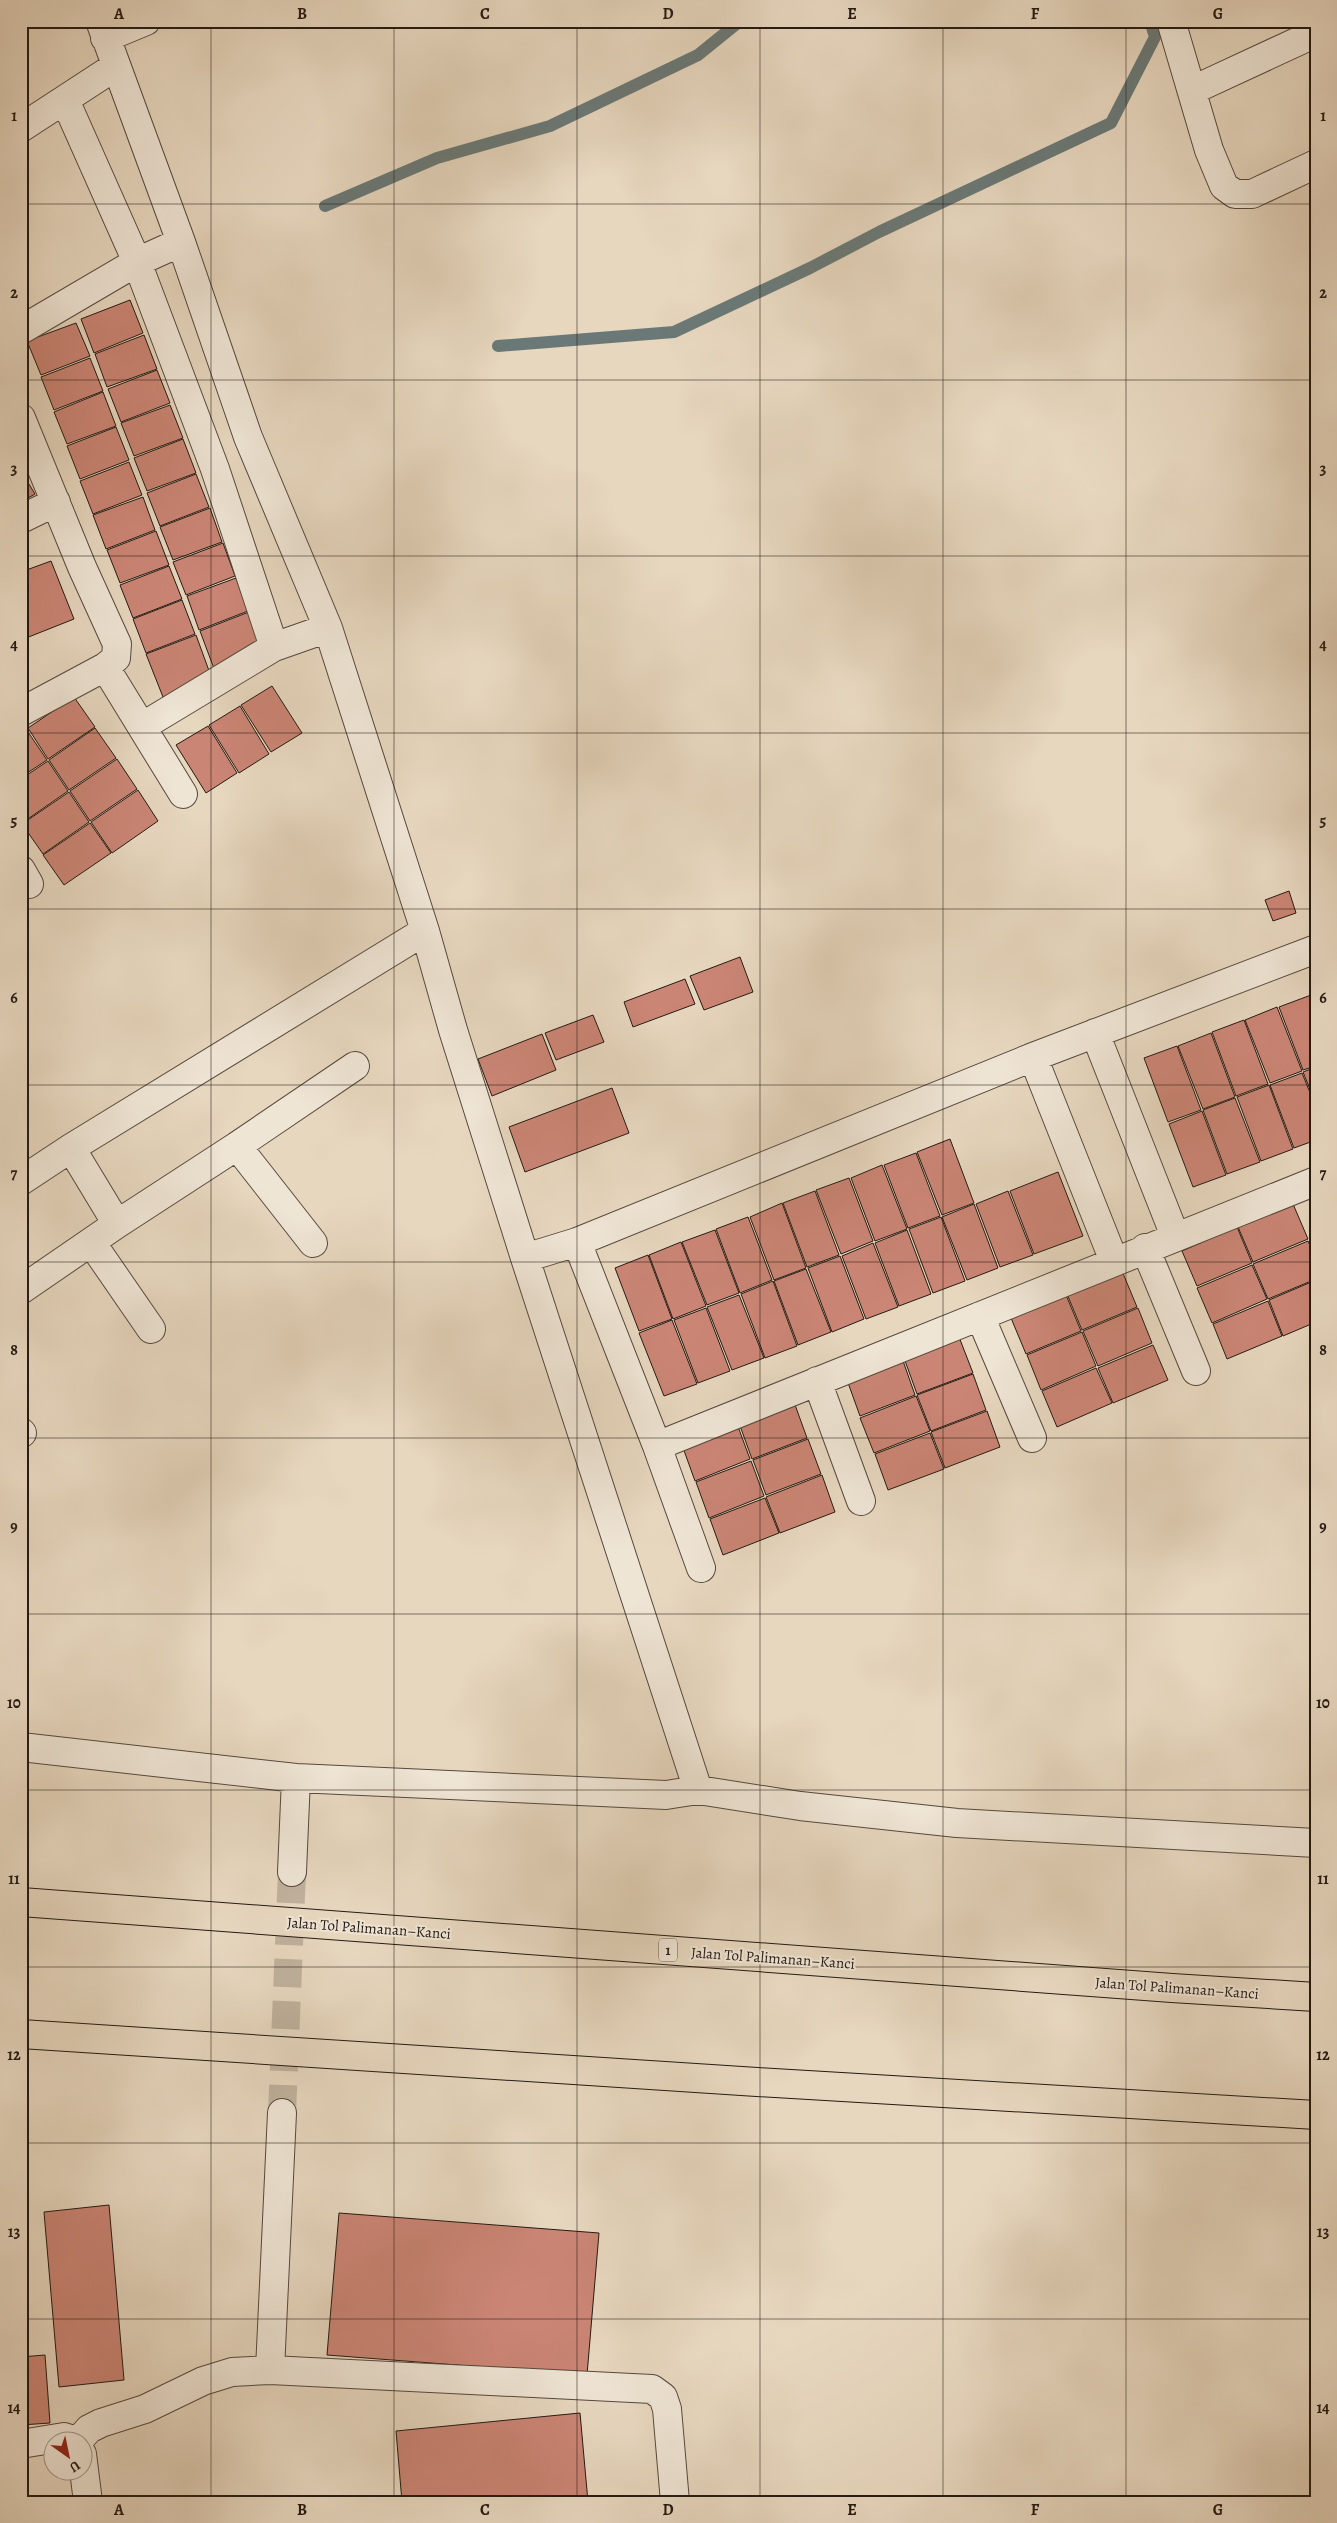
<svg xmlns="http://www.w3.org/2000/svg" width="1337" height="2523" viewBox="0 0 1337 2523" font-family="Alegreya,serif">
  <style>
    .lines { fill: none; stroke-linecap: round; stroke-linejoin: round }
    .stream { stroke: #6a7977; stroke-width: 12 }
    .building { fill: #cb8575; stroke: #241a13 }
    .minor-tunnel { stroke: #c0b19d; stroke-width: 28; stroke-dasharray: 28 14; stroke-linecap: butt }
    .minor-casing { stroke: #55493e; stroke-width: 30 }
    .motorway-casing { stroke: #241a13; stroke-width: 30 }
    .minor { stroke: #efe5d5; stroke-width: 28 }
    .motorway { stroke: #e7d7bf; stroke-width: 28 }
    .grid { fill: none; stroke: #241a13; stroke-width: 1; stroke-opacity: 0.55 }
    .labels { text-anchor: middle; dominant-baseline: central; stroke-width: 4; stroke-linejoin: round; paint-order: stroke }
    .shield { fill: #efe5d5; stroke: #61574d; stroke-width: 1 }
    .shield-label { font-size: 14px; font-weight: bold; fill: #241a13 }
    .street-label { font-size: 15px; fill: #241a13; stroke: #efe5d5 }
    .neatline { fill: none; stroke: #241a13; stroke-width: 2 }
    .grid-label { font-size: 16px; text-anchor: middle; font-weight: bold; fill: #241a13 }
  </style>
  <rect width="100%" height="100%" fill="#e7d7bf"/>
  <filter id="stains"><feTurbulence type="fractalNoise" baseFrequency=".004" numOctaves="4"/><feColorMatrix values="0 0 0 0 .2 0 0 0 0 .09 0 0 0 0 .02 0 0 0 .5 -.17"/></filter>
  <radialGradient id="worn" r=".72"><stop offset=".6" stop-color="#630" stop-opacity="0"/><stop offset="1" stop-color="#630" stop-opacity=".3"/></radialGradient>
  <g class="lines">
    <!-- stream -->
    <path class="stream" d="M325,206L437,158L550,126L698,55L740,21
      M498,346L674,332L810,268L879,232L1111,123L1155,37L1150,21"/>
  </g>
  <!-- building -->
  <path class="building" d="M130,300L143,333L94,353L81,319Z
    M76,323L90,356L41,375L27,341Z
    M144,335L157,369L107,387L95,354Z
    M90,358L103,391L54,410L41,377Z
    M157,370L170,403L121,422L108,389Z
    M103,392L116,426L67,444L54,412Z
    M170,405L183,438L134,456L121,423Z
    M116,427L129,460L80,479L67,446Z
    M183,439L196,473L147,491L134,458Z
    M129,462L142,495L93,514L80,481Z
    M21,471L35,494L21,502Z
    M196,474L209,507L160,526L147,493Z
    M143,497L155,530L106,549L93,515Z
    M210,508L222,542L173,560L160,527Z
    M156,531L169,565L120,583L107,550Z
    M223,543L235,576L186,595L173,562Z
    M51,561L74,619L21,640V572Z
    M169,566L182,599L133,618L120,585Z
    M236,578L248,611L199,630L187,596Z
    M182,600L195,634L146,653L133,619Z
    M249,612L261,644L216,674L200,631Z
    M196,635L212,679L163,697L146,654Z
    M272,686L302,733L271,752L241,705Z
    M74,697L95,727L48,759L28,728Z
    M240,706L269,754L239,773L209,725Z
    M208,726L237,773L206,793L176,745Z
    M95,728L116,758L69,790L49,760Z
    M26,729L47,760L21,777V733Z
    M117,759L137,789L90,821L70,791Z
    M48,761L68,791L22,823L21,779Z
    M138,790L158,821L112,853L91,822Z
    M69,792L89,822L43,854L22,824Z
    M90,823L111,853L64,885L43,855Z
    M1289,891L1296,913L1273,921L1265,900Z
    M740,957L753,992L704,1010L690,976Z
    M685,979L695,1004L633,1027L624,1002Z
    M1311,995L1316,1007V1066L1303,1070L1279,1007Z
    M1277,1007L1302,1071L1270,1083L1245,1020Z
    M593,1015L604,1042L556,1060L545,1033Z
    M1244,1020L1268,1084L1236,1096L1212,1032Z
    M1211,1033L1235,1097L1203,1109L1178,1046Z
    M542,1034L556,1070L492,1096L478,1059Z
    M1177,1046L1201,1110L1168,1122L1144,1058Z
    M1316,1067V1104L1303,1072Z
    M1302,1073L1316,1107V1140L1294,1148L1270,1085Z
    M1269,1085L1293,1149L1261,1161L1237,1097Z
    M612,1088L629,1133L525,1172L509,1127Z
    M1235,1098L1260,1162L1227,1174L1203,1110Z
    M1202,1111L1226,1175L1193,1187L1169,1124Z
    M950,1139L974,1203L942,1215L917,1152Z
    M916,1153L940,1216L908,1228L884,1165Z
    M882,1165L907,1229L875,1241L851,1178Z
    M1058,1172L1083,1236L1034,1254L1010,1191Z
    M849,1178L873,1241L841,1254L816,1190Z
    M815,1191L839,1255L807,1267L783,1203Z
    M1008,1191L1033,1255L1000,1267L976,1204Z
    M782,1203L806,1268L774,1280L750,1217Z
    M974,1204L998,1268L967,1280L942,1217Z
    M1293,1204L1308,1239L1253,1262L1238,1227Z
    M748,1217L772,1280L740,1293L716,1229Z
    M941,1217L965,1281L933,1293L909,1229Z
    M1237,1227L1252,1263L1197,1286L1182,1251Z
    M715,1230L739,1293L707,1305L682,1242Z
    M907,1230L931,1294L899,1306L875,1243Z
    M1308,1241L1316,1259V1279L1268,1299L1253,1264Z
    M681,1242L706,1306L673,1319L649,1255Z
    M873,1243L898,1307L866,1319L842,1256Z
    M648,1255L672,1319L639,1331L615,1268Z
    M840,1256L864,1319L832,1332L808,1268Z
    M1252,1265L1267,1299L1212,1323L1197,1288Z
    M806,1269L831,1332L798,1345L774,1281Z
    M1122,1271L1137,1307L1082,1330L1067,1294Z
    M1316,1280V1322L1283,1336L1269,1300Z
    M773,1281L797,1346L765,1358L741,1294Z
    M739,1295L764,1358L732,1370L707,1307Z
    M1066,1295L1081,1331L1026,1354L1011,1318Z
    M1268,1301L1282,1336L1227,1359L1213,1324Z
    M706,1308L730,1371L698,1383L674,1320Z
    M1138,1308L1152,1343L1098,1366L1083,1331Z
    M672,1320L697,1384L664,1396L639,1333Z
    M1082,1332L1096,1366L1041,1390L1027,1355Z
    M959,1337L973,1373L917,1394L904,1358Z
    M1153,1345L1168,1380L1113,1403L1098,1368Z
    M902,1358L915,1395L860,1416L847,1380Z
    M1096,1368L1112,1403L1057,1427L1042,1391Z
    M973,1374L986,1410L931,1431L917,1395Z
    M916,1396L930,1431L874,1453L860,1418Z
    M794,1402L807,1438L752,1459L739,1423Z
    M987,1411L1000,1447L945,1468L931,1432Z
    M737,1424L750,1459L695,1481L682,1445Z
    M930,1433L944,1469L888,1490L875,1454Z
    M808,1439L821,1474L766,1495L753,1460Z
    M751,1461L764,1496L709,1518L696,1482Z
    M822,1475L835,1512L780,1533L766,1497Z
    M765,1498L779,1533L723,1555L710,1519Z
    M109,2205L124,2380L59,2387L44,2212Z
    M339,2213L599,2233L587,2375L327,2355Z
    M45,2355L50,2423L21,2425V2357Z
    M580,2413L588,2502H402L396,2431Z"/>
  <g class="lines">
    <!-- minor-tunnel -->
    <path class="minor-tunnel" d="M282,2113L292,1872"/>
    <!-- minor casing -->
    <g class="minor-casing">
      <path id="minor" d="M100,21L181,242L248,437L328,628L425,931L453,1030L525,1258L698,1790
        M1171,21L1209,150L1224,186L1235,194H1252L1316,164
        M105,38L146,21
        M1193,90L1316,33
        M65,100L137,262L215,469L274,647
        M21,128L116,66
        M21,330L137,262L181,242
        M21,418L82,567L117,644L116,658L105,667L21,712
        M21,519L56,502
        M105,667L183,794
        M143,726L274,647L328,628
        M21,870L29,884
        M1095,1033L1175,1236
        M1033,1057L1114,1261
        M237,1146L355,1066
        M71,1148L117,1224
        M21,1181L71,1148L425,931
        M91,1242L151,1329
        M577,1242L657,1446L1316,1181
        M1145,1248L1196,1371
        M525,1258L577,1242L1033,1057L1316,949
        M21,1290L117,1224L237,1146L313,1243
        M980,1316L1032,1438
        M817,1381L861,1501
        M21,1432L22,1433
        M657,1446L701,1568
        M21,1747L296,1778L666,1795L698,1790L800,1806L957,1823L1316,1843
        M292,1872L296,1778
        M270,2370L282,2113
        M79,2440L89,2429L101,2423L145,2409L203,2381L232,2372L270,2370L652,2389L663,2397L667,2409L675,2502
        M21,2444L64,2437L73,2440
        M82,2454L88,2502"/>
    </g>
    <!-- motorway casing -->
    <g class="motorway-casing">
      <path id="motorway" d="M21,1902L1172,1988L1316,1997
        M21,2034L757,2082L1316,2115"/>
    </g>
    <!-- minor -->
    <use href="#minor" class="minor"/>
    <!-- motorway -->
    <use href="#motorway" class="motorway"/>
  </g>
  <!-- grid -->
  <path class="grid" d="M211,21V2502M394,21V2502M577,21V2502M760,21V2502M943,21V2502M1126,21V2502M21,204H1316M21,380H1316M21,556H1316M21,733H1316M21,909H1316M21,1085H1316M21,1262H1316M21,1438H1316M21,1614H1316M21,1790H1316M21,1967H1316M21,2143H1316M21,2319H1316"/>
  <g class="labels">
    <!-- shield labels -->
    <rect class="shield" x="659" y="1938.5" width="18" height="23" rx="4"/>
    <g class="shield-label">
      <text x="668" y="1950">1</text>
    </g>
    <!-- street labels -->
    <g class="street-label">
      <text transform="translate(369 1928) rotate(4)">Jalan Tol Palimanan–Kanci</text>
      <text transform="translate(773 1958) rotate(4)">Jalan Tol Palimanan–Kanci</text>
      <text transform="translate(1177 1988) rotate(4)">Jalan Tol Palimanan–Kanci</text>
    </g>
  </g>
  <!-- margin -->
  <rect width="1337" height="2523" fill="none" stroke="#e7d7bf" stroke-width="55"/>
  <!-- north arrow -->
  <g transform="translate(68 2456) rotate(147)"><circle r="24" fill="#efe5d5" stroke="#9e9487"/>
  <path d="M0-4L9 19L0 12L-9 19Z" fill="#8f2418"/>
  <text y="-8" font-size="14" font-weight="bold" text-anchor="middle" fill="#241a13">U</text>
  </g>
  <rect x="28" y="28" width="1282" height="2468" class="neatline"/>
  <g class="grid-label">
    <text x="119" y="19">A</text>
    <text x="302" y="19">B</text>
    <text x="485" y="19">C</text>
    <text x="668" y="19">D</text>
    <text x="852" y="19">E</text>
    <text x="1035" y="19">F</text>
    <text x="1218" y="19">G</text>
    <text x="14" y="121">1</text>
    <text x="1323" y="121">1</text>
    <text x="14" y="298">2</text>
    <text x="1323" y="298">2</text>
    <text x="14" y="474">3</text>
    <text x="1323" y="474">3</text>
    <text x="14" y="650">4</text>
    <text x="1323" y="650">4</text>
    <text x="14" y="826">5</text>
    <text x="1323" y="826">5</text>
    <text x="14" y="1003">6</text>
    <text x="1323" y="1003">6</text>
    <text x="14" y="1179">7</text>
    <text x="1323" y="1179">7</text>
    <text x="14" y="1355">8</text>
    <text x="1323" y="1355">8</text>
    <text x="14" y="1532">9</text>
    <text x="1323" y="1532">9</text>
    <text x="14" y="1708">10</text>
    <text x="1323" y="1708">10</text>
    <text x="14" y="1884">11</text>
    <text x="1323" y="1884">11</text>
    <text x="14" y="2060">12</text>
    <text x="1323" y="2060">12</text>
    <text x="14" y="2237">13</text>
    <text x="1323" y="2237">13</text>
    <text x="14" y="2413">14</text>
    <text x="1323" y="2413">14</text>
    <text x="119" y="2515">A</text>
    <text x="302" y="2515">B</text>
    <text x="485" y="2515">C</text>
    <text x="668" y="2515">D</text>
    <text x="852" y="2515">E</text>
    <text x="1035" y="2515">F</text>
    <text x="1218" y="2515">G</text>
  </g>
  <rect width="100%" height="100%" filter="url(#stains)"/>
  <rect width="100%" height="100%" fill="url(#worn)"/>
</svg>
